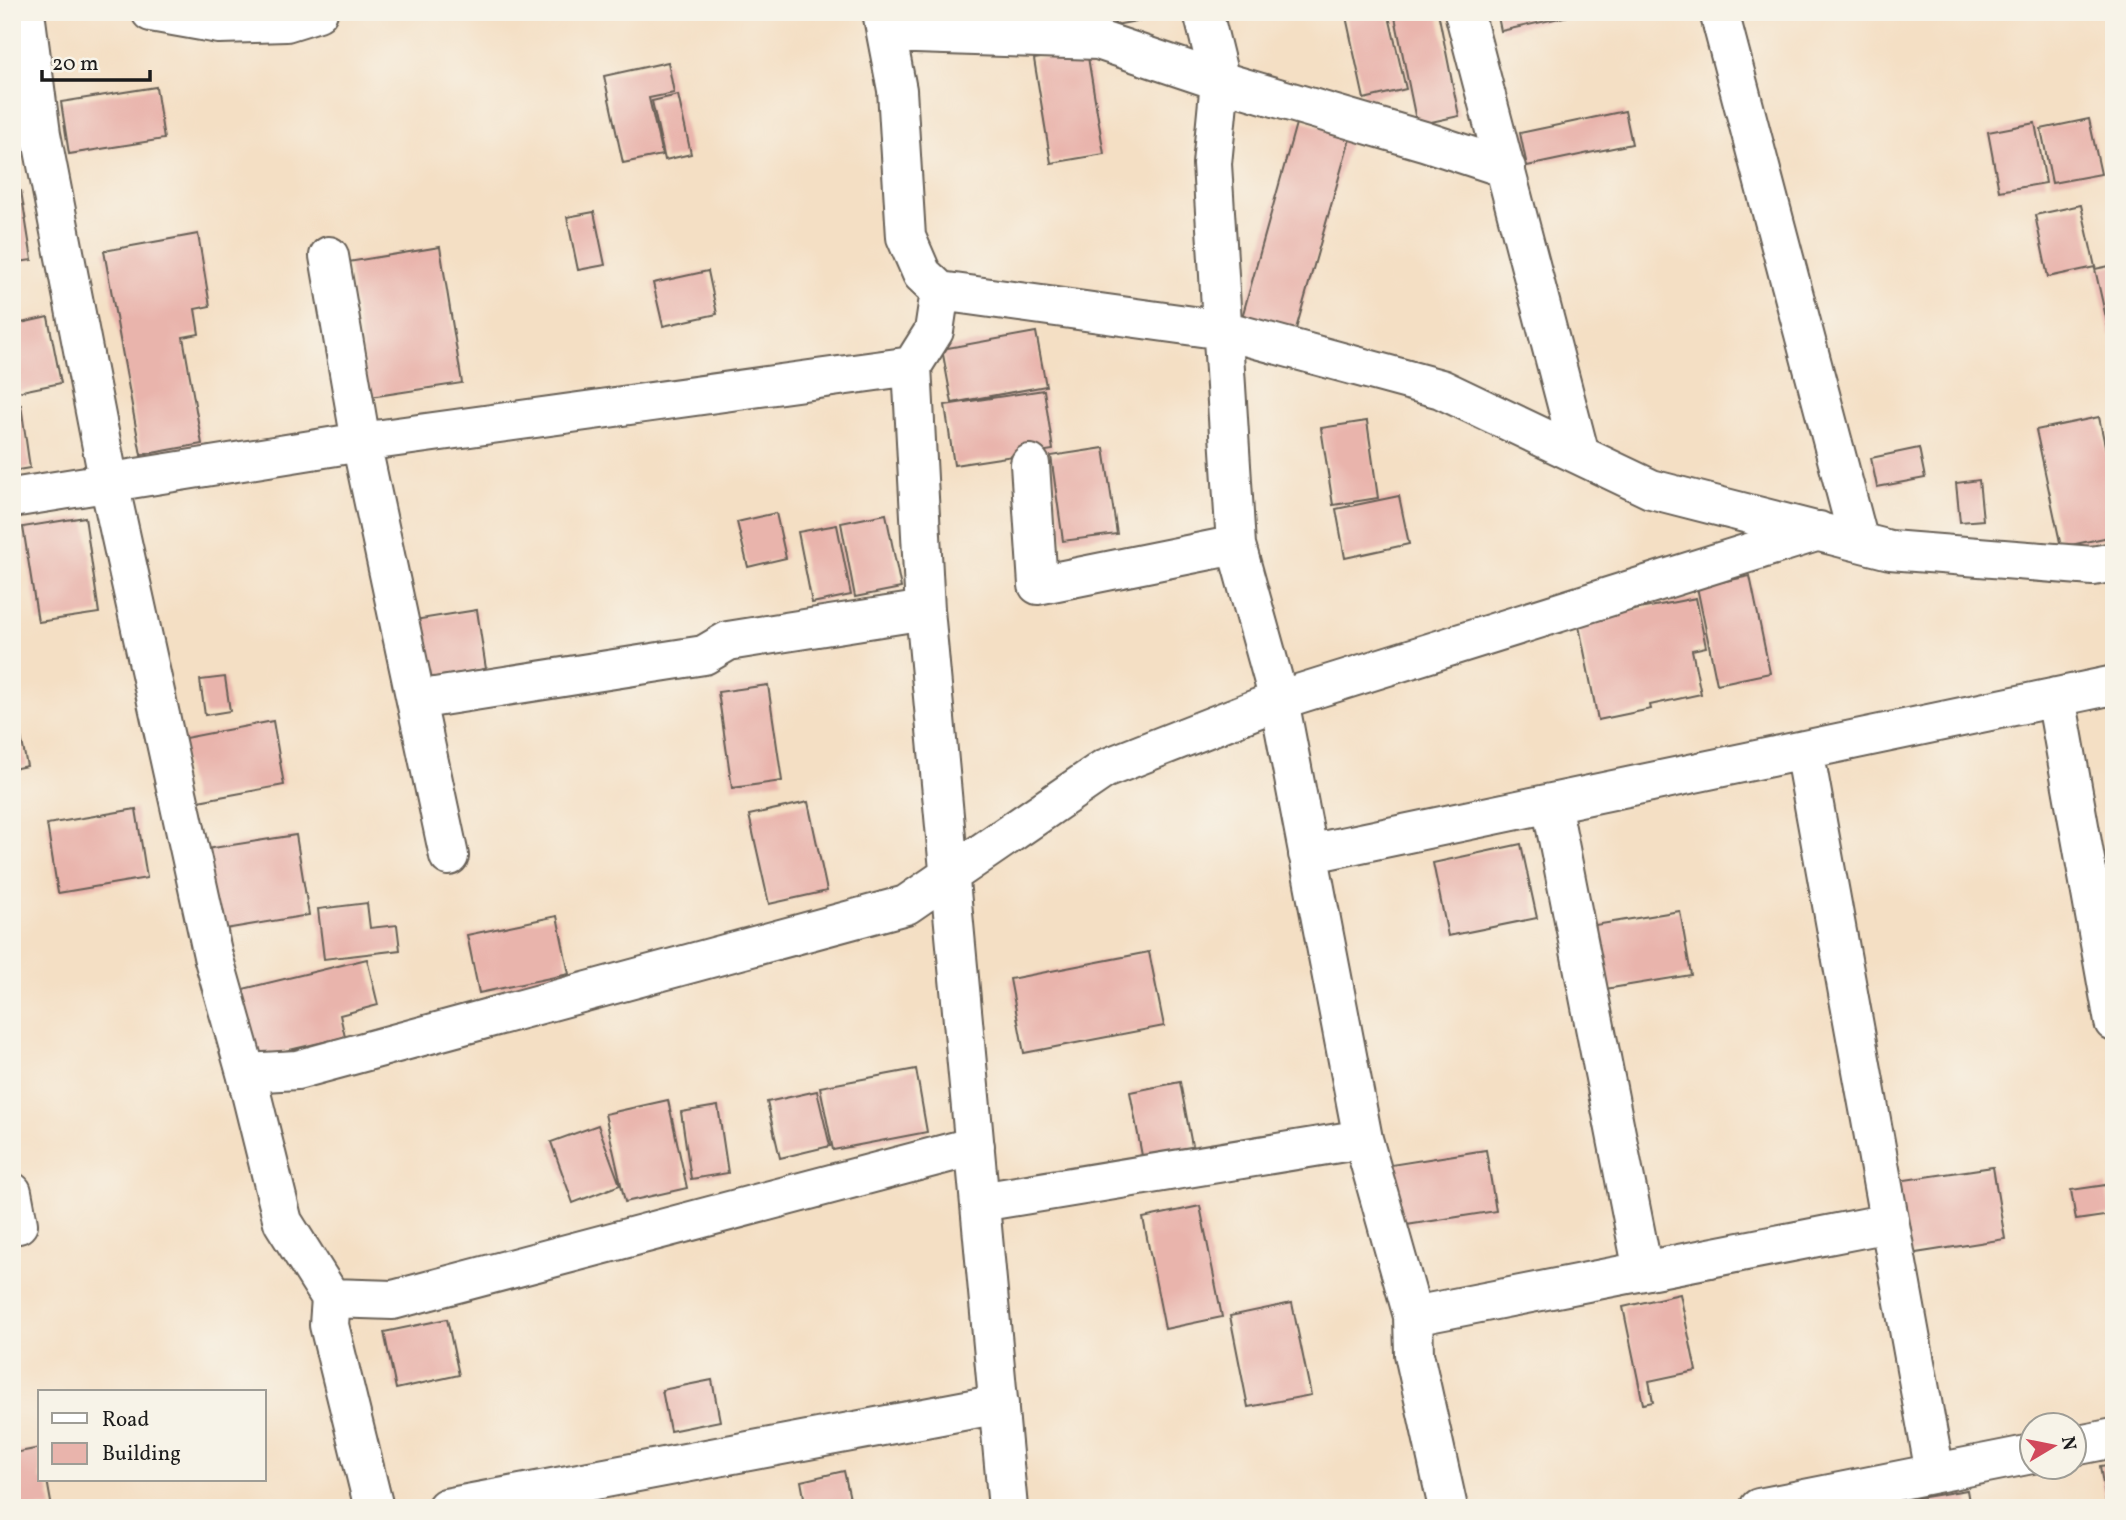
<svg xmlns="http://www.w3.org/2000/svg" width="2126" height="1520" viewBox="0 0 2126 1520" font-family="Vollkorn,serif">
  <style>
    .building { fill: #e9b4ac }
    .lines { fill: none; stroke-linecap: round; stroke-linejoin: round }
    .minor-casing { stroke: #686057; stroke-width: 42 }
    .minor { stroke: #fff; stroke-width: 38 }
  </style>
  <rect width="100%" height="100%" fill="#f7f3e8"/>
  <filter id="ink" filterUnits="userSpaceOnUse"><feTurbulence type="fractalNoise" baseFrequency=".0143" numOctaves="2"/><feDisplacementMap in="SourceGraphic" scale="14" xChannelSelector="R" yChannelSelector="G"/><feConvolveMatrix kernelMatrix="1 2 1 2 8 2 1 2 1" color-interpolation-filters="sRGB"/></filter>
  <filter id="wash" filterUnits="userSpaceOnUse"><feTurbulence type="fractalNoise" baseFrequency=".00686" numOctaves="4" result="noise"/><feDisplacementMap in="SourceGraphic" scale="28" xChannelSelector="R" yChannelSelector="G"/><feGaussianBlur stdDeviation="1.57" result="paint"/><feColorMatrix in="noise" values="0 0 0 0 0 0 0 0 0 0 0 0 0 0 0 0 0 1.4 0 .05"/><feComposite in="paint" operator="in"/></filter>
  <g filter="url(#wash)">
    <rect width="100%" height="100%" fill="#f4dfc4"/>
    <g id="blocks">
      <!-- building -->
      <path class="building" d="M1113,12H1140L1142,20L1115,25Z
        M1345,12H1388L1406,89L1364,99Z
        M1394,12H1438L1459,116L1417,125Z
        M1497,12H1582V13L1501,31Z
        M1087,51L1104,154L1051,163L1034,59Z
        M668,62L674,93L649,98L662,155L623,163L604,76Z
        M156,87L164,139L69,154L61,102Z
        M678,95L691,154L665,160L652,101Z
        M1625,111L1632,144L1527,166L1520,133Z
        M2089,119L2101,174L2052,183L2041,129Z
        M1297,120L1351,135L1294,336L1241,321Z
        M2035,123L2046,183L1999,191L1988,132Z
        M21,191L32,260L12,263V192Z
        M2081,205L2095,267L2048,277L2035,215Z
        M594,212L605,265L578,270L567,217Z
        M198,234L210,306L195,309L199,334L183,337L202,444L141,455L104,251Z
        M440,247L462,383L370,397L348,262Z
        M2114,265V334L2110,335L2095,269Z
        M708,271L717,314L663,326L653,283Z
        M48,317L61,383L12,393V325Z
        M1036,332L1046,386L952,403L942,349Z
        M1044,390L1053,450L954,465L945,405Z
        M21,405L30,468L12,471V407Z
        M2099,417L2114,488V536L2061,547L2036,430Z
        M1367,421L1378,498L1333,505L1321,428Z
        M1104,448L1117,534L1063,541L1051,456Z
        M1919,448L1925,478L1877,487L1871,458Z
        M1979,480L1983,520L1960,522L1956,483Z
        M1399,496L1409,544L1345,558L1336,509Z
        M776,513L786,558L748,567L737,522Z
        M886,514L901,588L855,597L841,523Z
        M85,517L99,613L38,622L23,527Z
        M837,525L851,595L812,603L798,532Z
        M1750,576L1770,673L1717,684L1697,587Z
        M1696,598L1706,647L1692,650L1701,694L1650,705L1651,709L1598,720L1578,621Z
        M477,610L486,669L417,680L408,621Z
        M225,677L230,711L205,715L200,680Z
        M768,685L782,781L732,788L718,692Z
        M13,698L27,766L12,769V699Z
        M273,721L284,785L193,802L180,739Z
        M808,802L827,891L769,904L749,815Z
        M136,809L147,878L58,893L47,824Z
        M296,835L309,915L213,931L200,850Z
        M1521,844L1537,918L1448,936L1433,863Z
        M367,903L370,928L397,925L400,950L324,959L318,909Z
        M1680,911L1691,975L1599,990L1589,926Z
        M557,916L569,974L479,993L467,935Z
        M1149,952L1164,1026L1024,1053L1010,979Z
        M367,959L378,1005L340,1015L345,1037L255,1058L239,990Z
        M916,1069L927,1132L833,1150L820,1087Z
        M1180,1082L1193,1151L1143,1161L1130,1092Z
        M817,1091L830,1146L780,1158L767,1102Z
        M668,1100L687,1188L625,1202L605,1114Z
        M718,1106L728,1173L691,1179L681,1112Z
        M598,1125L620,1185L573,1203L551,1142Z
        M1486,1150L1496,1211L1400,1226L1391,1165Z
        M1993,1167L2005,1239L1903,1255L1891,1182Z
        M2106,1185L2111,1215L2076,1220L2071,1190Z
        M1200,1206L1222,1317L1165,1329L1143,1218Z
        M1680,1294L1696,1371L1649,1381L1653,1402L1643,1404L1623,1307Z
        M1292,1303L1311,1395L1248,1407L1230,1316Z
        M447,1319L459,1375L396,1389L384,1332Z
        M712,1380L720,1421L670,1431L662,1390Z
        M40,1448V1480H47L52,1508H12V1474H17L14,1453Z
        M2114,1464V1508H2107L2100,1466Z
        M844,1471L852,1508H806L801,1481Z
        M1967,1490L1970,1508H1901L1900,1501Z"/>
    </g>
  </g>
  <g filter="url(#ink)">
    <use href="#blocks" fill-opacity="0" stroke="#686057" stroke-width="2"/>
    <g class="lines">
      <!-- minor casing -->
      <g class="minor-casing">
        <path id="minor" d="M25,12L41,134L109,483L213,956L246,1073L283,1222L331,1298L329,1325L374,1508
          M151,12L219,24L286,22L318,12
          M882,12L897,90L906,237L922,274L940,291L1223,330L1441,389L1651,489L1890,550L2093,566L2114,562
          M1203,12L1220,81L1212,164L1236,545L1279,700L1363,1139L1413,1316L1414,1354L1448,1508
          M1464,12L1580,455
          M1719,12L1859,542
          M886,33L1098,40L1220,81L1424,141L1506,168
          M329,256L361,442L449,856
          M940,291L934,331L912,366L925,610L1008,1508
          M1030,464L1038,585L1236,545
          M12,498L361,442L912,366
          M2056,697L2114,1022
          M416,700L704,655L728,641L925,610
          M1804,750L1935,1473
          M1551,803L1643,1271
          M1308,854L2114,685
          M246,1073L297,1070L906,905L1104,769L1279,700L1819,531
          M12,1192L18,1224L12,1225
          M980,1202L1363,1139
          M331,1298L393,1300L975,1146
          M1413,1316L1889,1223
          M2074,1446L2114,1438
          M446,1508L999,1404
          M1759,1508L2032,1454"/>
      </g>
      <!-- minor -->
      <use href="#minor" class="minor"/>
    </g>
  </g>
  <!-- margin -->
  <rect width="2126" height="1520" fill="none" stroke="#f7f3e8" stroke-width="42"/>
  <!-- legend -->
  <rect x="38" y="1390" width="228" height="91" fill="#f7f3e8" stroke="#9f9d96" stroke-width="2"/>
  <rect x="52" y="1413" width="35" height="10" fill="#ffffff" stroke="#9f9d96" stroke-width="2"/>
  <text x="102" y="1426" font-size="21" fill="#1c1c1c">Road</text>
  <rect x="52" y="1443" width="35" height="21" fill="#e9b4ac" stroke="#9f9d96" stroke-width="2"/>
  <text x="102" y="1460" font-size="21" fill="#1c1c1c">Building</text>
  <!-- north arrow -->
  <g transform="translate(2053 1446) rotate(80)"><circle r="33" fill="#f7f3e8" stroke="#9f9d96" stroke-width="2"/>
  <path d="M0-5L12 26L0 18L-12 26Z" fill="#d1495b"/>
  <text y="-10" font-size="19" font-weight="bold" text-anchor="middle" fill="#1c1c1c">N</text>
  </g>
  <!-- scale -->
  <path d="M42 70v10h108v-10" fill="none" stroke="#1c1c1c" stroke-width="3.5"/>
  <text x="52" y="70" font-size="21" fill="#1c1c1c" stroke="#f7f3e8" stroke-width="5" paint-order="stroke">20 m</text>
</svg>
